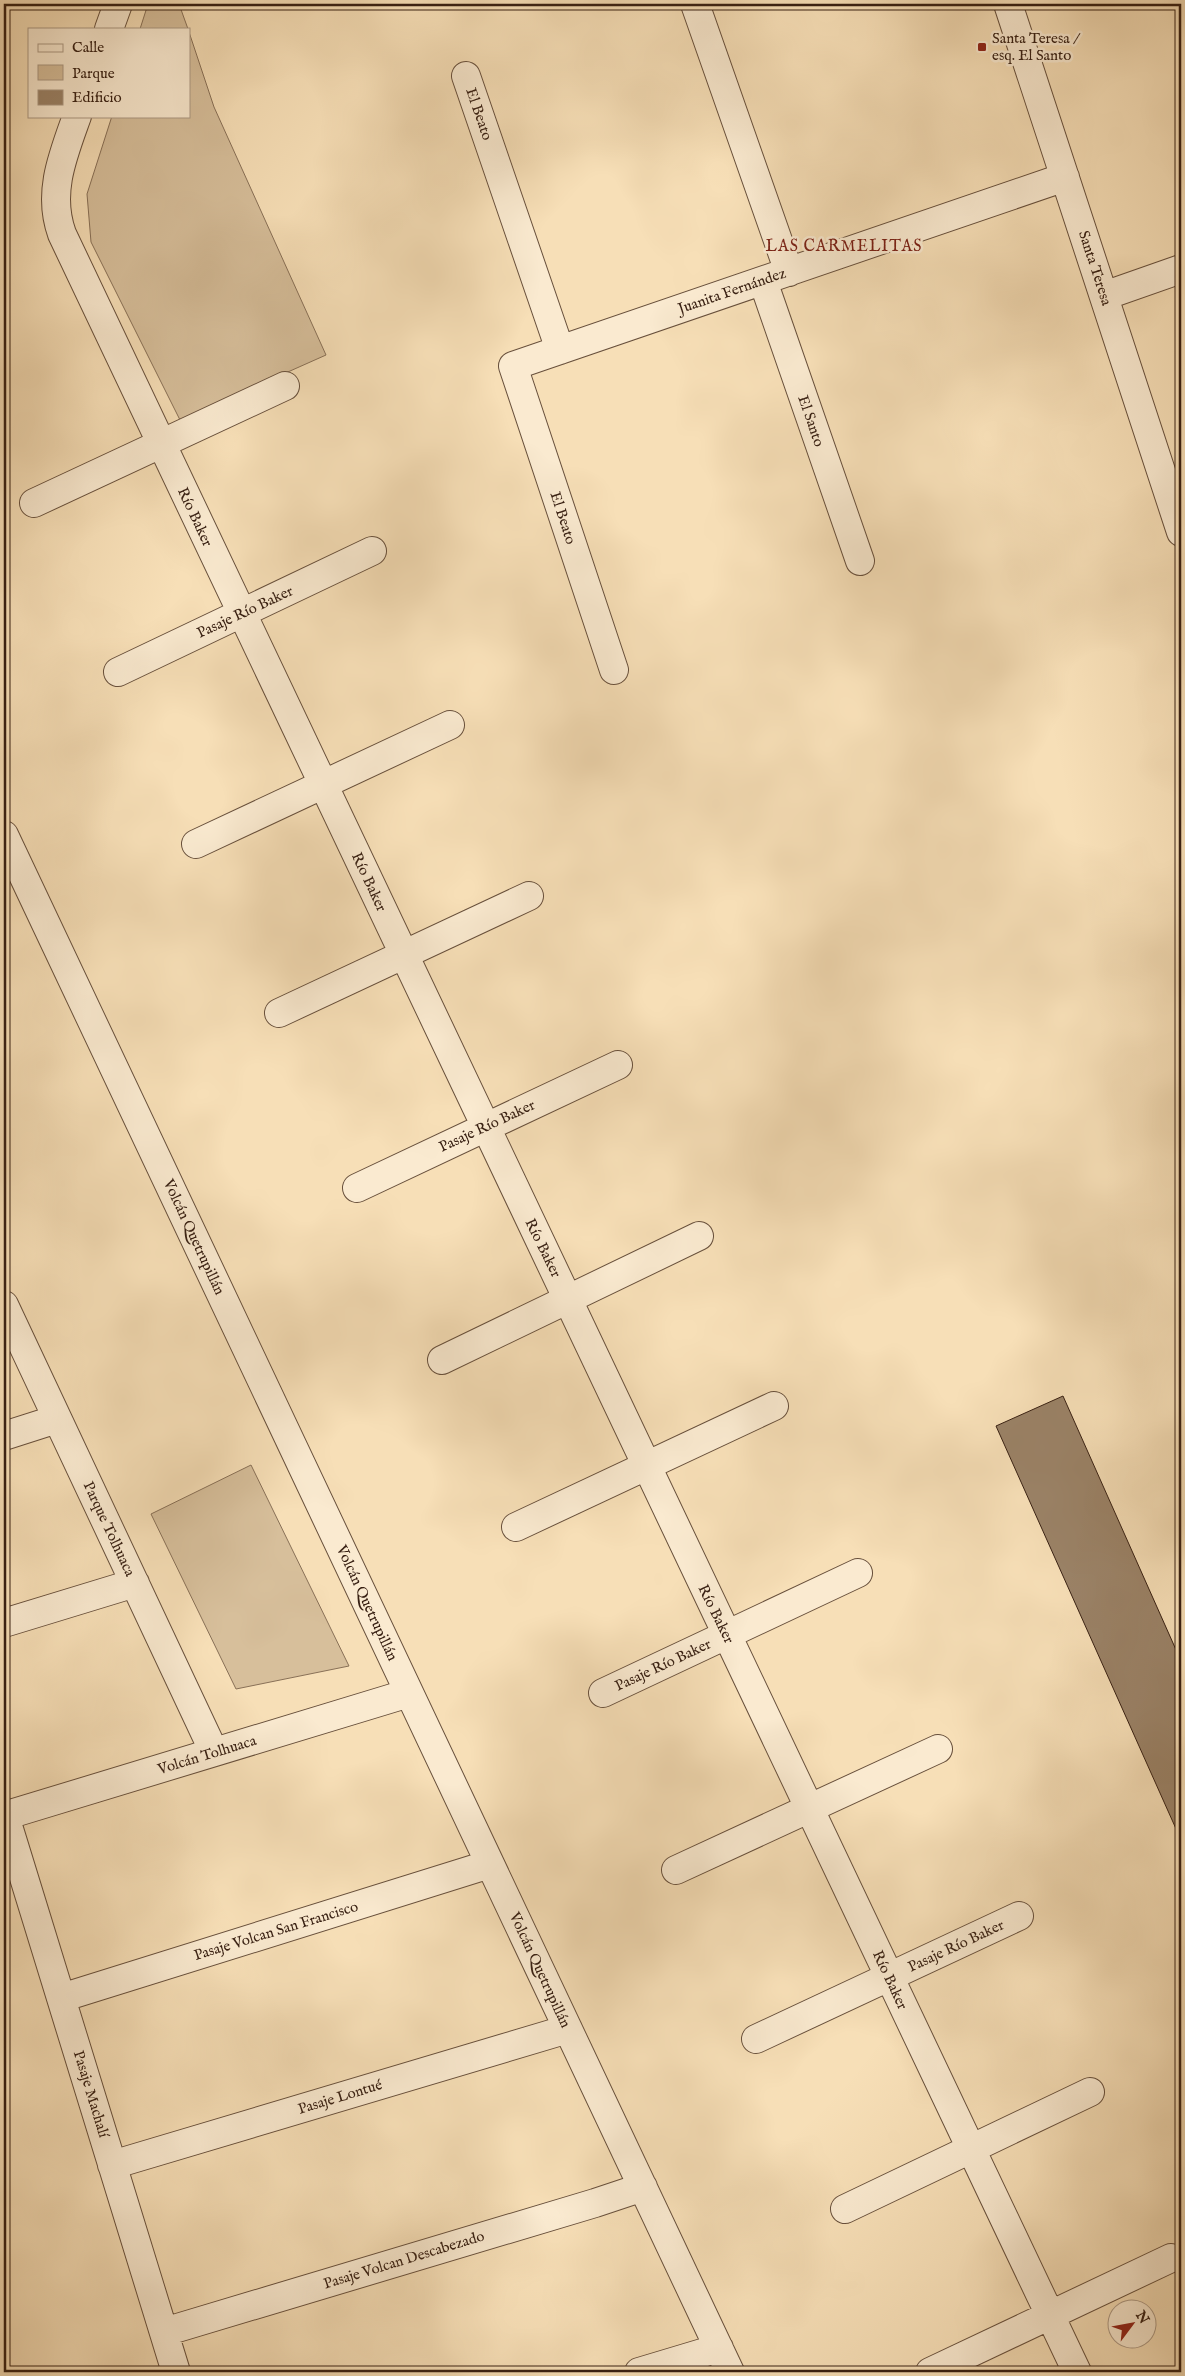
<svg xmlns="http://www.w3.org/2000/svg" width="1185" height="2376" viewBox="0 0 1185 2376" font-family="'IM FELL English',serif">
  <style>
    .green { fill: #d7bf9b; stroke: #887057 }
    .building { fill: #9b8368; stroke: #382013 }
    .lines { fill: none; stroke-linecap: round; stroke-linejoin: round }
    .minor-casing { stroke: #68503c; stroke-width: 30 }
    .minor { stroke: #faead0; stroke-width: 28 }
    .poi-dot { fill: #8f2418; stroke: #faead0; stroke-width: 2 }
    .labels { text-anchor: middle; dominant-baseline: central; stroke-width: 5; stroke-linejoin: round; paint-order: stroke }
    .poi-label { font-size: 15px; fill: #382013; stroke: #faead0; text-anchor: start }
    .street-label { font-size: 15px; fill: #382013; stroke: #faead0 }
    .neighbourhood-label { font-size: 16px; letter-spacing: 1px; fill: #7a1f14; stroke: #faead0 }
  </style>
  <rect width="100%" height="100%" fill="#f7dfb7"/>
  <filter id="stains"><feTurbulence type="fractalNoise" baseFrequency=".004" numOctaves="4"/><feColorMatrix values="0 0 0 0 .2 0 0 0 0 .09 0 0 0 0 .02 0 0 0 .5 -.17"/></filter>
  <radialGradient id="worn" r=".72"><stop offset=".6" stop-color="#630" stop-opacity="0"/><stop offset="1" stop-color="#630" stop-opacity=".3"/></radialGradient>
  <!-- green -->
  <path class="green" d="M148,4H179L188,29H140Z
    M189,32L214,107L326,355L180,420L91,242L87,194L112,116H189Z
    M251,1465L349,1666L236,1689L151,1514Z"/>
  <!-- building -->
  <path class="building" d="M1063,1396L1181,1661V1840L996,1426Z"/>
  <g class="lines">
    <!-- minor casing -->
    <g class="minor-casing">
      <path id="minor" d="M695,4L789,272
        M1008,4L1181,532
        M109,29L118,4
        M466,76L560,350
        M77,116C63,155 47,193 62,234L1077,2372
        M763,281L860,561
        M1104,296L1181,269
        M34,503L285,386
        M614,670L513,366L1065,177
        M118,672L372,551
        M4,835L730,2372
        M196,844L450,725
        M279,1013L529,896
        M357,1188L618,1065
        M4,1305L214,1752
        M442,1360L699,1236
        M4,1436L57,1419
        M516,1527L774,1406
        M4,1623L135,1583
        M603,1693L858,1573
        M4,1816L409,1693
        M5,1816L176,2372
        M676,1870L938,1749
        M61,1998L490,1864
        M756,2039L1019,1916
        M112,2165L568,2029
        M845,2209L1090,2092
        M164,2332L595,2203L643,2187
        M639,2372L719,2348
        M930,2372L1171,2258"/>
    </g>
    <!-- minor -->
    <use href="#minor" class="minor"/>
  </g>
  <!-- markers -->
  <rect class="poi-dot" x="977" y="42" width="10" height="10" rx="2.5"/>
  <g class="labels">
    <!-- poi labels -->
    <g class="poi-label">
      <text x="992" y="38">Santa Teresa /<tspan x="992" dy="17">esq. El Santo</tspan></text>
    </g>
    <!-- street labels -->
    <g class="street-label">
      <text transform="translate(479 114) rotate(71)">El Beato</text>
      <text transform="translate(1095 268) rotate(72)">Santa Teresa</text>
      <text transform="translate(732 291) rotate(-19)">Juanita Fernández</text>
      <text transform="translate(811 421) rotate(71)">El Santo</text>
      <text transform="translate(195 517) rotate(65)">Río Baker</text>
      <text transform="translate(563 518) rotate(72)">El Beato</text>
      <text transform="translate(245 612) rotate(-25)">Pasaje Río Baker</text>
      <text transform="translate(369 882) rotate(65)">Río Baker</text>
      <text transform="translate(487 1126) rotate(-25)">Pasaje Río Baker</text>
      <text transform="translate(194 1237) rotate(65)">Volcán Quetrupillán</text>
      <text transform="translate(543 1248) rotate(64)">Río Baker</text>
      <text transform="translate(109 1529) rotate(65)">Parque Tolhuaca</text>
      <text transform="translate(367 1603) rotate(65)">Volcán Quetrupillán</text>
      <text transform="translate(716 1614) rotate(64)">Río Baker</text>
      <text transform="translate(663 1665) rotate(-25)">Pasaje Río Baker</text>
      <text transform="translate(207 1755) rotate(-17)">Volcán Tolhuaca</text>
      <text transform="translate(276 1931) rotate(-17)">Pasaje Volcan San Francisco</text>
      <text transform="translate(956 1946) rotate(-25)">Pasaje Río Baker</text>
      <text transform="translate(540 1970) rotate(65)">Volcán Quetrupillán</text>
      <text transform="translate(890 1980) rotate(65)">Río Baker</text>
      <text transform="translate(91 2094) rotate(73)">Pasaje Machalí</text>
      <text transform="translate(340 2097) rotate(-17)">Pasaje Lontué</text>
      <text transform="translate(404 2260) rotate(-17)">Pasaje Volcan Descabezado</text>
    </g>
    <!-- neighbourhood labels -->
    <g class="neighbourhood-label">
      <text x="844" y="247">LAS CARMELITAS</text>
    </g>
  </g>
  <!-- margin -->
  <rect width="1185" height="2376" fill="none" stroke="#f7dfb7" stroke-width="20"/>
  <rect x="5" y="5" width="1175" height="2366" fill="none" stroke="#382013" stroke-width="2.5"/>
  <rect x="10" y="10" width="1165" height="2356" fill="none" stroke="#382013"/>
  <!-- legend -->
  <rect x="28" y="28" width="162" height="90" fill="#faead0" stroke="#ac9984"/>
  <rect x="38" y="44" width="25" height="8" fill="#faead0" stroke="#ac9984"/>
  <text x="72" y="52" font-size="15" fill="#382013">Calle</text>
  <rect x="38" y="65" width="25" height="15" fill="#d7bf9b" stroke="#ac9984"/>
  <text x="72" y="78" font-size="15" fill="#382013">Parque</text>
  <rect x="38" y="90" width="25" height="15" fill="#9b8368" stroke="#ac9984"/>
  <text x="72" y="102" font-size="15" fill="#382013">Edificio</text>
  <!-- north arrow -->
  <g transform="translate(1132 2324) rotate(58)"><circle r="24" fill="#faead0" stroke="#ac9984"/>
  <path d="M0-4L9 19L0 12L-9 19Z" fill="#8f2418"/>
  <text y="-8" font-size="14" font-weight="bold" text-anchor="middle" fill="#382013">N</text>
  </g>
  <rect width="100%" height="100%" filter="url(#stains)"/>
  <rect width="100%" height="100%" fill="url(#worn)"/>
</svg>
